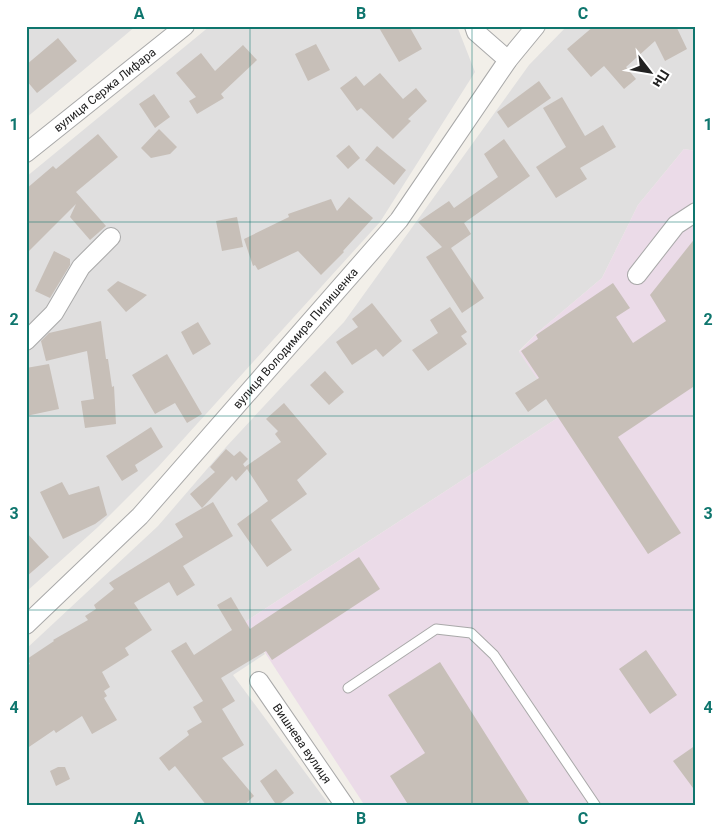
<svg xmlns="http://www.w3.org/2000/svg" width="722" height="832" viewBox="0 0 722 832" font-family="Roboto,sans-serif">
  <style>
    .residential { fill: #e0dfdf }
    .industrial { fill: #ebdbe8 }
    .building { fill: #c7bfb8 }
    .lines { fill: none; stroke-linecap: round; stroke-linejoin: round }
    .lane-casing { stroke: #a9a9a9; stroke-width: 11 }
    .street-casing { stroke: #a9a9a9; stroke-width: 20 }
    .lane { stroke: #fff; stroke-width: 9 }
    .street { stroke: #fff; stroke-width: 18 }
    .grid { fill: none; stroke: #0f766e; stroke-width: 1; stroke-opacity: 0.55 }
    .labels { text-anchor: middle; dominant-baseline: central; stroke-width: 4.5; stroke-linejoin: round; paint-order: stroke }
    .street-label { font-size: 12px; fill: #222; stroke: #fff }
    .neatline { fill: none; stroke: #0f766e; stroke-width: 2 }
    .grid-label { font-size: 16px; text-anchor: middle; font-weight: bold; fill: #0f766e }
  </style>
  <rect width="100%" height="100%" fill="#f2efe9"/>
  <!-- residential -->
  <path class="residential" d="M26,26H136L26,118Z
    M210,26H457L475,72L380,222L158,467L98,527L26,592V348L108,231L82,253L49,308L26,332V177Z
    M567,26H696V151L684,149L638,205L602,278L537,333L519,351L562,415L245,622L265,654L233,675L330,806H26V649L158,526L226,447L291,377L344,322L529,65Z"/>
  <!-- industrial -->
  <path class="industrial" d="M684,149L696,151V806H365L245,622L562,415L519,352L537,333L602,278L638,205Z"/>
  <!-- building -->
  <path class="building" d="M378,26H409L422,49L399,62Z
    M594,26H676L687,49L665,61L655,41L626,67L636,79L624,89L604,66L591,77L567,49Z
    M58,38L77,61L37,93L26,80V65Z
    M316,44L330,70L308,81L295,54Z
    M243,45L257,60L221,94L224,98L197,114L189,101L196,97L176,73L201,53L215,71Z
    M380,73L403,99L416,88L427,101L408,119L411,121L393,139L361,108L357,111L340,88L356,76L364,86Z
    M539,81L551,98L508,128L497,112Z
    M154,94L170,117L155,128L139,104Z
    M562,97L585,136L603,125L616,147L580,168L587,179L556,198L536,167L566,147L543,108Z
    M159,129L177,147L170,154L151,158L141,148Z
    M98,134L118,157L76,192L106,226L90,240L70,217L76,204L26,254V189L53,166L56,169Z
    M504,139L530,176L464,223L471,234L451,248L484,298L462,313L426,257L442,247L418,222L449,201L454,208L498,177L484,154Z
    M349,145L360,158L348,169L336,156Z
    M377,146L406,170L394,185L365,160Z
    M349,197L373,218L343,251L344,252L321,275L298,251L258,270L255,265L253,266L244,239L289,217L288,214L331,199L337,211Z
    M237,217L243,247L222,251L216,221Z
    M696,237V385L618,437L681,533L648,554L546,399L528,412L515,393L539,378L521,351L538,339L536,335L613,283L630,308L616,317L633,343L666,321L650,295Z
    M54,251L70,259V265L50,298L35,291Z
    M118,281L147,295L126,312L107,290Z
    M372,303L402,341L383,357L376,349L352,365L336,342L358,327L352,319Z
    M450,307L467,332L461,336L467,344L428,371L412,350L438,333L430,320Z
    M101,321L106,359H108L112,387L114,386L116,424L85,428L81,401L94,399L87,351L46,361L41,341L49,333Z
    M198,322L211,344L193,355L181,332Z
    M167,354L202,414L187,423L175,403L155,414L132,375Z
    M49,364L59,409L26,416V368Z
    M325,371L344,392L329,405L310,385Z
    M284,403L327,454L297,480L307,494L271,520L292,550L267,567L237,524L268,501L247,469L236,481L232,476L202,508L190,494L215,472L210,467L226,449L234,456L240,451L248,459L243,464L245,467L281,442L275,434L278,431L266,419Z
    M151,427L163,447L135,465L138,471L122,481L106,456Z
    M62,482L69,495L99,486L107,515L95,524L63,539L40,492Z
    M213,502L233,536L183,566L195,585L177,596L169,582L134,603L152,630L125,648L129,655L102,672L110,687L104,691L107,696L104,698L117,720L92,734L82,716L56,733L54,730L26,749V666L30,664L27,659L54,641L53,640L88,620L85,616L96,609L94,605L114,589L109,583L183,537L175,524Z
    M26,532L49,557L26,577Z
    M359,557L380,589L272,660L266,651L221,678L235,701L222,709L244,745L222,758L254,796L243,806H207L175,766L169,771L159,758L189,735L187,731L202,722L193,707L203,701L171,651L186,642L194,655L232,630L217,605L231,597L250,629Z
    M646,650L677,695L650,714L619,669Z
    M440,662L531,806H409L390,776L425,753L388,695Z
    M696,745V792L673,761Z
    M58,767H65L70,779L56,786L50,771Z
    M276,769L294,793L277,806L260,781Z"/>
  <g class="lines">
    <!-- lane casing -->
    <g class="lane-casing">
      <path id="lane" d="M348,688L436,629L471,633L494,655L596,806"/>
    </g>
    <!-- street casing -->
    <g class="street-casing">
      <g id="street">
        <path d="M474,26L476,32L508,60"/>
        <path id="s1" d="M26,153L185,26"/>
        <path d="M637,275L676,225L696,212"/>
        <path d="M26,341L54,313L81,267L111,237"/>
        <path id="s2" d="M26,625L140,516L399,220L508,60L536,26"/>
        <path id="s3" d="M259,681L345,806"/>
      </g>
    </g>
    <!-- lane -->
    <use href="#lane" class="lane"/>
    <!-- street -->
    <use href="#street" class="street"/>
  </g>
  <!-- grid -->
  <path class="grid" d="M250,26V806M472,26V806M26,222H696M26,416H696M26,610H696"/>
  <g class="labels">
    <!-- street labels -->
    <g class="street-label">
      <text stroke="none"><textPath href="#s1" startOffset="101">вулиця Сержа Лифара</textPath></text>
      <text stroke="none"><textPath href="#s2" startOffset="394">вулиця Володимира Пилишенка</textPath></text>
      <text stroke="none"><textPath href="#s3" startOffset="76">Вишнева вулиця</textPath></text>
    </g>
  </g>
  <!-- border -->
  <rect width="722" height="832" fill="none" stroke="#ffffff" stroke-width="55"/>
  <!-- north arrow -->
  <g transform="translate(650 72) rotate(121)" stroke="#ffffff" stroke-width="4" paint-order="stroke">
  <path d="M0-4L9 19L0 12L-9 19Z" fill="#222222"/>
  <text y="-8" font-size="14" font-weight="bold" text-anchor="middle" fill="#222222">Пн</text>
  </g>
  <rect x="28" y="28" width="666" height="776" class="neatline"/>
  <g class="grid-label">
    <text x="139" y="19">A</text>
    <text x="361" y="19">B</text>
    <text x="583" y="19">C</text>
    <text x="14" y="130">1</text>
    <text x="708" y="130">1</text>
    <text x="14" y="325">2</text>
    <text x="708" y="325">2</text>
    <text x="14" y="519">3</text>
    <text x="708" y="519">3</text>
    <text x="14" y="713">4</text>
    <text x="708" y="713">4</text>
    <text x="139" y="824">A</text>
    <text x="361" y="824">B</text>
    <text x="583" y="824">C</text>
  </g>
</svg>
